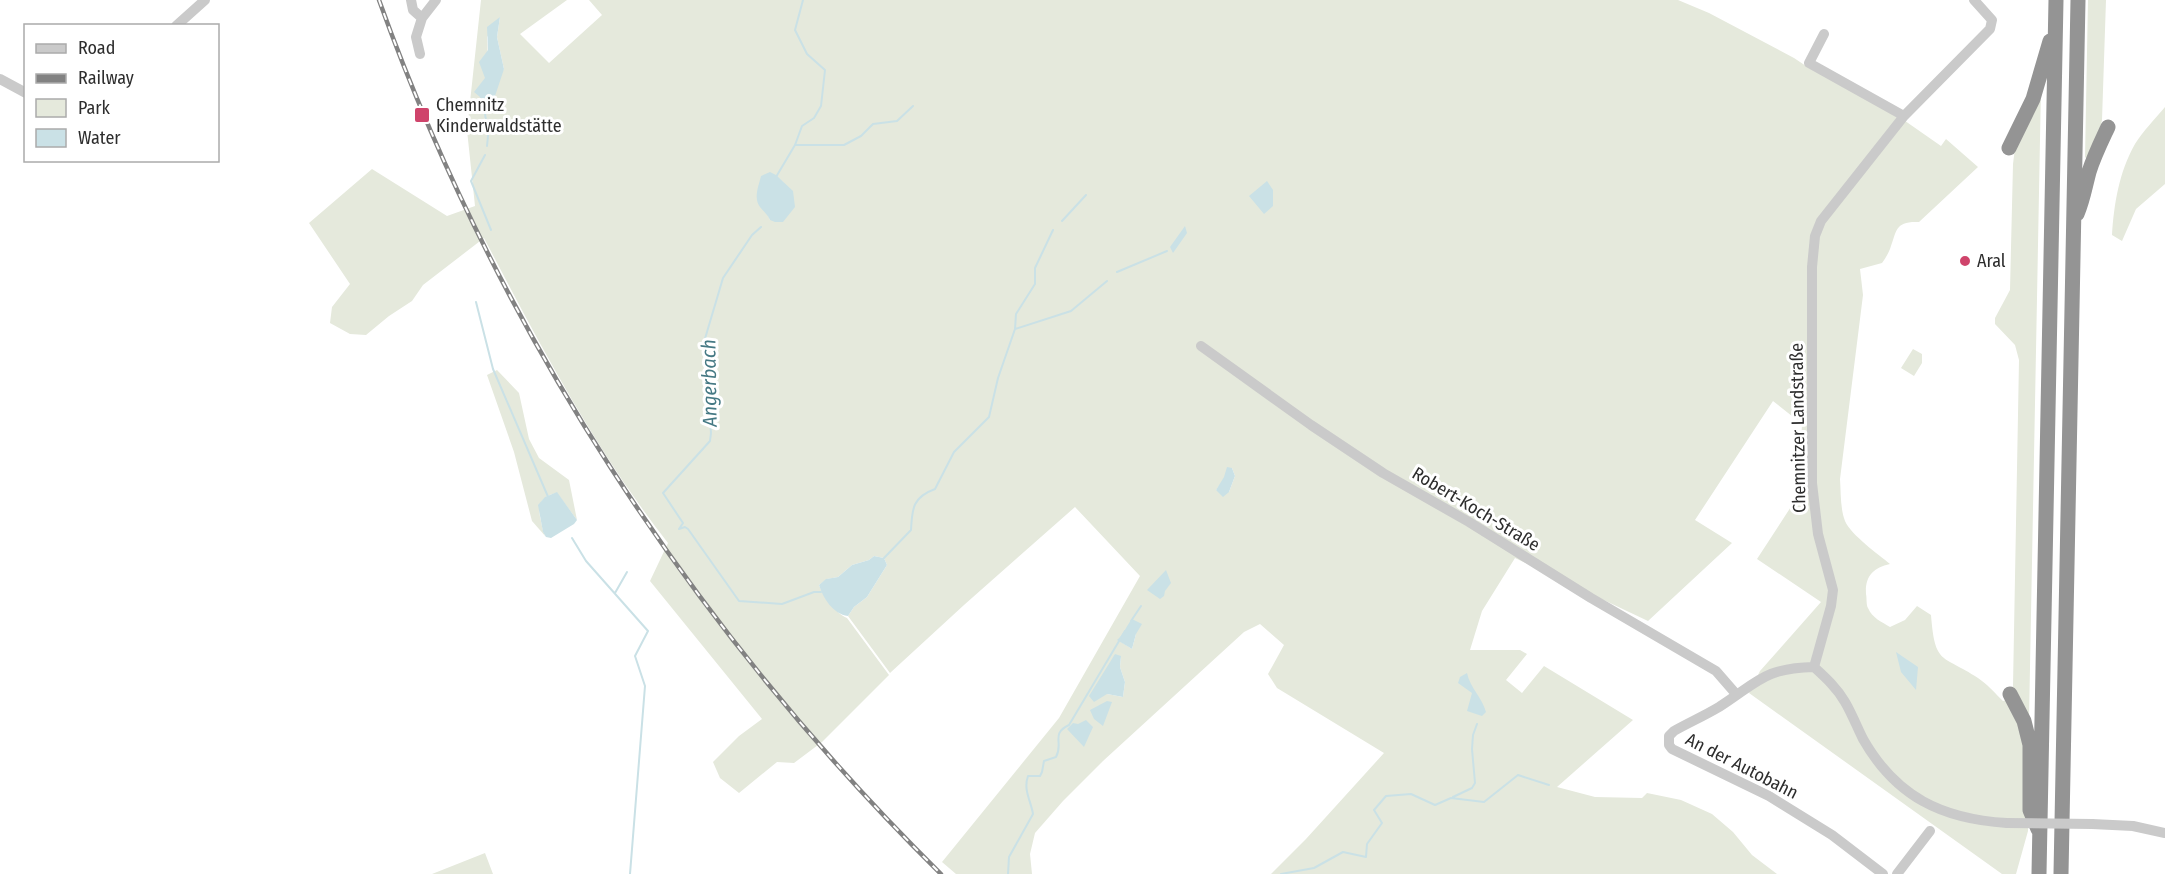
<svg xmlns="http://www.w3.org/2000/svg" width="2165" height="874" viewBox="0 0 2165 874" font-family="'Fira Sans Condensed',sans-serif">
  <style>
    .green { fill: #e5e9dc; fill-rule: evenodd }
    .water { fill: #cae1e6 }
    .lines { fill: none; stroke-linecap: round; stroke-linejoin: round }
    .stream { stroke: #cae1e6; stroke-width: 2 }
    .minor { stroke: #cacaca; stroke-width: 10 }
    .highway { stroke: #949494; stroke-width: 15 }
    .rail-casing { stroke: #828282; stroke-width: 4.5 }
    .rail { stroke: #fff; stroke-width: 2; stroke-dasharray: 7; stroke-linecap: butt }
    .minor-bridge { stroke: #cacaca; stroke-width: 10 }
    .poi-dot { fill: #cf446b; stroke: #fff; stroke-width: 2 }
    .labels { text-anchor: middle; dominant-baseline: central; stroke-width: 6; stroke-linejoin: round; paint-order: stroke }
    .poi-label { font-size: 18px; fill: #2d2d2d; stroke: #fff; text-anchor: start }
    .street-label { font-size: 18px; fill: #2d2d2d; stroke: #fff }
    .water-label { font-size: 20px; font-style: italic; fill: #457984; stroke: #fff }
  </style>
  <rect width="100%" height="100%" fill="#fff"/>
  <!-- green -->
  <path class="green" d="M481,0H567L520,34L549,63L602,15L589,0H1678L1709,13L1794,58L1806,66L1898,116L1941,146L1946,139L1978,167L1919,222C1895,221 1897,230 1890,249C1888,254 1885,259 1882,263L1860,269L1863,295L1840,479C1841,492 1840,508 1845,521C1851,535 1878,554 1890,564C1873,568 1865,576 1866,594C1867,598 1866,605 1868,608C1872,618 1882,622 1890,627L1905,620L1917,606L1931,615C1935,666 1942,654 1978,678C1987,684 1995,693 2003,701L2010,699L2027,746L2028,831L2016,874H2002L1749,693L1760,671L1821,602L1757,559L1798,496L1802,424L1773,401L1695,520L1732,543L1648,621L1515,558L1482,611L1470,650H1520L1527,654L1506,680L1522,693L1544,666L1633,720L1557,787L1595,797L1642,798L1647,793L1681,800L1712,814L1733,832L1752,855L1777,874H1271L1306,839L1384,753L1277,688L1268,674L1284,645L1260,624L1244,632L1103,761L1063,801L1035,833L1030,854L1032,874H956L942,862L1059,718L1140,576L1075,507L964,605L890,673L848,616L854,607L867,597L887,565L884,558L874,556L869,560L852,565L838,577L827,579L819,585C823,597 836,613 847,618L889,675L822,742L794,763L777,762L739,793L720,778L713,762L739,736L762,719L650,581L668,543C595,450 539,343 484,238L423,285L412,301L389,316L366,335L350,334L330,323L332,307L350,284L309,223L372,169L447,216L475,206L467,130ZM500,17L497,37L504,69L481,105C480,94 484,87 486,76C488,63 488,50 487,37ZM776,176L784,183L770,220L766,211ZM1232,468L1235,476L1229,492L1216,490ZM1123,634H1136L1132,649L1118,640ZM1121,656L1120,667L1125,682L1123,697L1107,694Z
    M2088,0H2106L2102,120L2100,129L2087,159L2085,157Z
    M2041,87L2029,720L2014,694L2013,686L2019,360L2015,345L1995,324V318L2010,290L2013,164L2015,148Z
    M2165,107V184L2136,209L2122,241L2112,235C2114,204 2119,172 2135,144C2143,131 2155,119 2165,107Z
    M1913,349L1922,354V363L1914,376L1901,368Z
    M497,370L519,393L529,439L539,458L569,480L577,520L557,493C542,496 538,503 540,517C542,524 542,531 546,537L532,521L514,452L487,375Z
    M485,853L493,874H432Z"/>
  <!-- water -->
  <path class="water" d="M500,17L497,37L504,69L491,108L481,105L480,97L474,92L485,78L479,62L488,50L487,27Z
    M770,172L776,175L793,191L795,207L783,222H775L770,220C767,214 764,212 760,207C753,198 759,185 761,176Z
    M1267,181L1273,190V206L1264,214L1249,196Z
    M1185,226L1187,233L1173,253L1170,247Z
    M1227,467L1232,468L1235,476L1229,492L1223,497L1216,490L1224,477Z
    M557,492L577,520L574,524L551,538L546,537L543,532L538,505L545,497Z
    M874,556L884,558L887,565L867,597L854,607L848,616C833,614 823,598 819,585L826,579L838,577L852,565L869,560Z
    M1166,570L1171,583L1165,591L1164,596L1160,599L1147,590Z
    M1132,619L1142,624L1136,634L1132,649L1117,640C1124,634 1126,626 1132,619Z
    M1896,652L1918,667L1916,690L1901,672Z
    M1115,654L1121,656L1120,667L1125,682L1123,697L1107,694L1094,702L1089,696Z
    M1467,673C1470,688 1482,697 1486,712L1482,716L1467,711L1472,693L1458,683L1460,677Z
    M1107,701L1112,702L1103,726L1094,719L1090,710Z
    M1086,720L1093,727L1084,747L1067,729L1073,723L1078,724Z"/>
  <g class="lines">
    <!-- stream -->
    <path class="stream" d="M484,106L488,136L487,146
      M795,145H844L861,136L873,124L897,121L913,106
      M485,155L471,181L491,230
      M776,177L795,145L802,126L814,118L821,106L825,70L807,54L795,30L803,0
      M1062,221L1086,195
      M761,227L752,235L723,278L704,342L711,433L710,441L663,493L683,523L679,529L685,527L688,529L739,601L782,604L814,592H821
      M1117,272L1167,251
      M476,302L493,369L549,499
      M1015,329L1016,314L1035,284V268L1053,230
      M572,538L586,561L648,631L635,656L645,686L630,874
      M884,558L911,530C912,508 913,497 935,489L954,452L989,417L998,378L1015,329L1071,311L1107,281
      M615,593L627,572
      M1131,621L1141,606
      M1453,797L1472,788L1475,783L1472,749L1473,735L1477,724
      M1008,874L1009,857L1033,814C1031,801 1023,790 1028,776H1040L1042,772L1044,761L1056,757C1064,743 1050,734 1069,725L1125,631
      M1281,874L1314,868L1343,852L1366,857L1367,844L1382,823L1374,810L1386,796L1411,794L1435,805L1451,798L1484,802L1518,775L1549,785"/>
    <!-- minor -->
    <path class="minor" d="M411,0L413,10L422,18L436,0
      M1974,0L1992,20L1990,29L1904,116L1821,221L1815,236L1812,267V483L1818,534L1833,590L1831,606L1814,667C1826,678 1837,688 1845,702C1852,714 1857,727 1863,739C1896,797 1942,819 2007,823
      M176,26L205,0
      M1824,34L1809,63L1904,116
      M420,54L416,37L422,18
      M0,79L26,93
      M1201,346L1311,425L1383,473L1469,522L1591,598L1716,671L1736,694
      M1814,667C1764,668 1758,682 1719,707C1704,716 1688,723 1674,731L1669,736V745L1672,749L1769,796L1832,835L1883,874
      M2092,824L2133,826L2165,833
      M1897,874L1930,831"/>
    <!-- highway -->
    <path class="highway" d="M2009,148L2033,99L2050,41
      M2077,214C2083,200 2085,187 2089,172C2094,156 2101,142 2108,127
      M2010,694L2024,721L2030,745V810L2038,829
      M2039,874L2056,0
      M2061,874L2078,0"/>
    <!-- rail casing -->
    <g class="rail-casing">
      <path id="rail" d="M379,0C497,329 693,629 941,874"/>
    </g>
    <!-- rail -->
    <use href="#rail" class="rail"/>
    <!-- minor-bridge -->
    <path class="minor-bridge" d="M2007,823L2092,824"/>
  </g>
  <!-- markers -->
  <g class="poi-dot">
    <rect x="414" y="107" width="16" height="16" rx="3"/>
    <circle cx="1965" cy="261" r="6"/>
  </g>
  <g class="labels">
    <!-- poi labels -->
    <g class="poi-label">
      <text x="436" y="105">Chemnitz<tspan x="436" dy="21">Kinderwaldstätte</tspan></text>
      <text x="1977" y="261">Aral</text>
    </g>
    <!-- street labels -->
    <g class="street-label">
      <text transform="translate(1798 428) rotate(-91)">Chemnitzer Landstraße</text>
      <text transform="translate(1476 509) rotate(31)">Robert-Koch-Straße</text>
      <text transform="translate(1742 766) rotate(27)">An der Autobahn</text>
    </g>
    <!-- water labels -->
    <g class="water-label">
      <text transform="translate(709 383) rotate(-91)">Angerbach</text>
    </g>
  </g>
  <!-- legend -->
  <rect x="24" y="24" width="195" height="138" fill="#ffffff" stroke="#ababab" stroke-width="1.5"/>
  <rect x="36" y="44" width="30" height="9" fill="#cacaca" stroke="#ababab" stroke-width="1.5"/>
  <text x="78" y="54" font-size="18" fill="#2d2d2d">Road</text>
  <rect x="36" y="74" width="30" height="9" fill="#828282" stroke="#ababab" stroke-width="1.5"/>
  <text x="78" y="84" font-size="18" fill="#2d2d2d">Railway</text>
  <rect x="36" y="99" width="30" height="18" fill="#e5e9dc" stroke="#ababab" stroke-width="1.5"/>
  <text x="78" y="114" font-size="18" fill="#2d2d2d">Park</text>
  <rect x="36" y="129" width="30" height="18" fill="#cae1e6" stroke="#ababab" stroke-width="1.5"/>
  <text x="78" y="144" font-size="18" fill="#2d2d2d">Water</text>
</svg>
